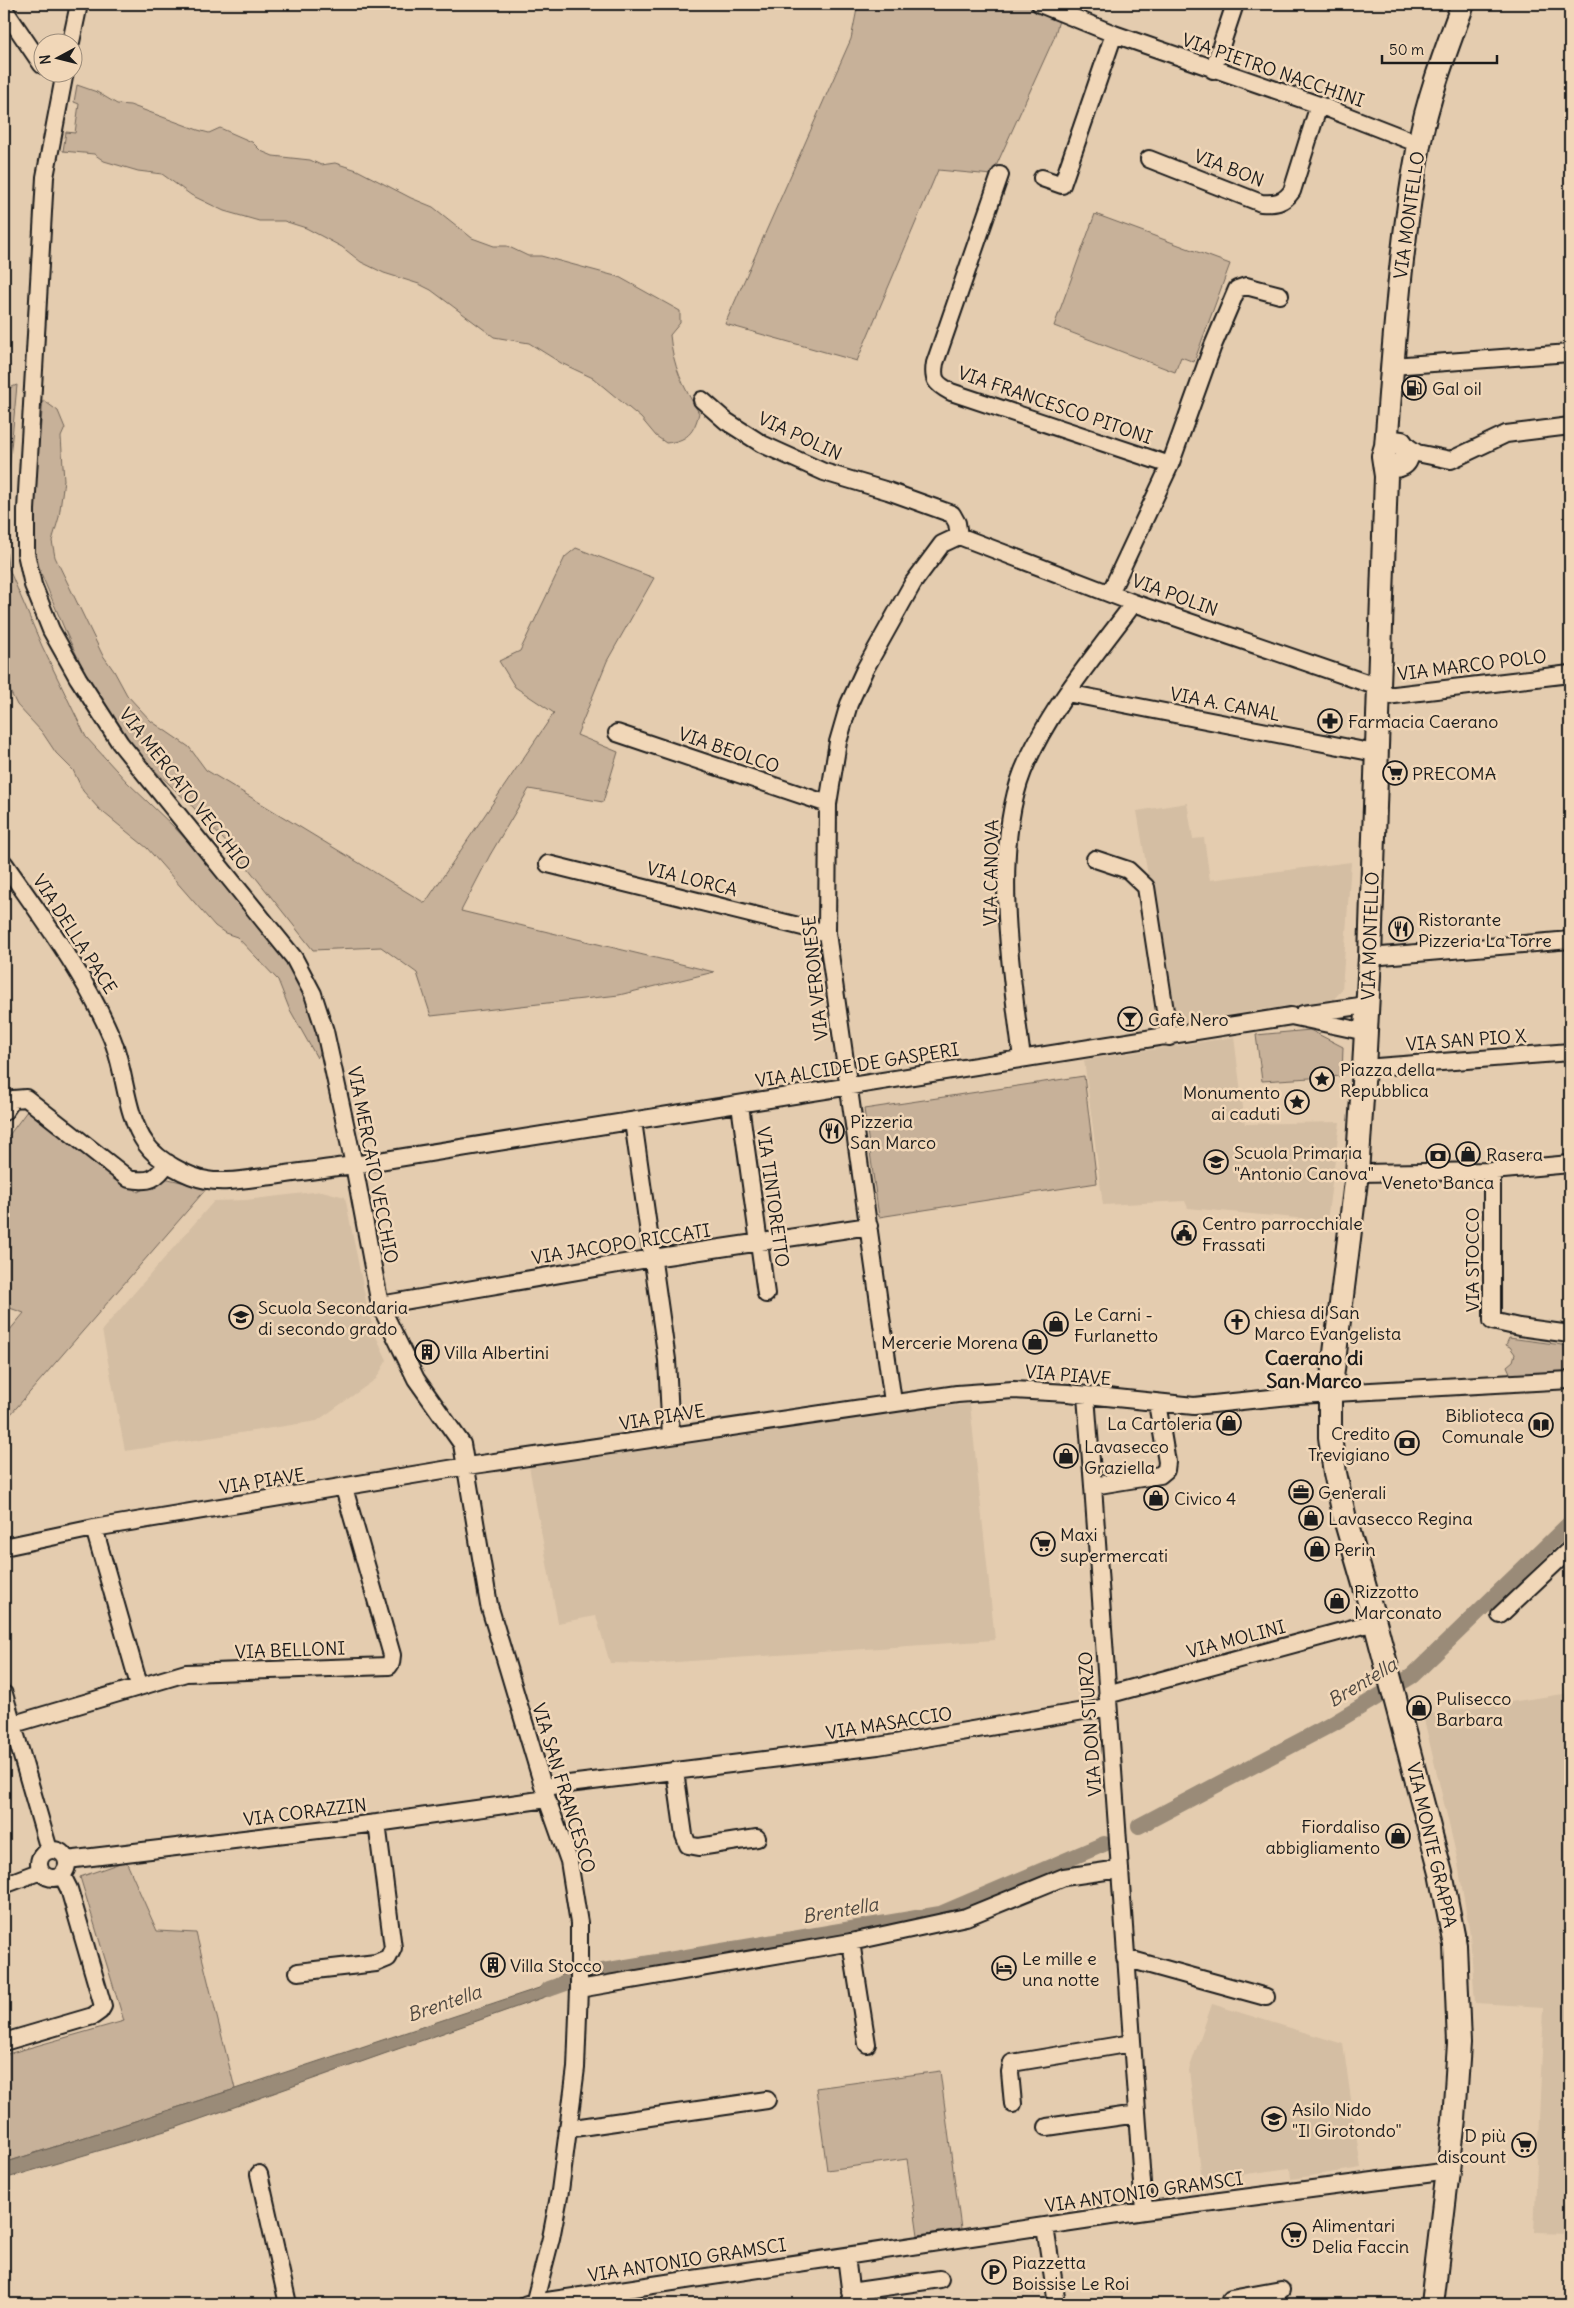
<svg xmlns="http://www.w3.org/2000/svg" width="1574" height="2308" viewBox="0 0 1574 2308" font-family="Delius,sans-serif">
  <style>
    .built { fill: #d4bea3 }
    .green { fill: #c7b199; stroke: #72665a }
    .water { fill: #9a8b78; stroke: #685f53 }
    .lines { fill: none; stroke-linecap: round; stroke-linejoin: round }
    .canal { stroke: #9a8b78; stroke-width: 16 }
    .minor-casing { stroke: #1c1c1c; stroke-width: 20 }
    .secondary-casing { stroke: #1c1c1c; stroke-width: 26 }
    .minor { stroke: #f1d7b8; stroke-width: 16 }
    .secondary { stroke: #f1d7b8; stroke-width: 22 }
    .labels { text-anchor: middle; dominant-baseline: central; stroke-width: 5; stroke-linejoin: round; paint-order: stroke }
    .street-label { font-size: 18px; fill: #1c1c1c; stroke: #f1d7b8 }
    .poi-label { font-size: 18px; fill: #1c1c1c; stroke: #f1d7b8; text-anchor: start }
    .water-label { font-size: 19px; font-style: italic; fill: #4e4841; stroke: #f1d7b8 }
    .quarter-label { font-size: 20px; font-weight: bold; fill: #1c1c1c; stroke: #f1d7b8 }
  </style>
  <rect width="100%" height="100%" fill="#e4ccaf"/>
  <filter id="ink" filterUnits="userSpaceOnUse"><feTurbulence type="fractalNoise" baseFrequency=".02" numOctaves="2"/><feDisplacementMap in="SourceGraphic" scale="10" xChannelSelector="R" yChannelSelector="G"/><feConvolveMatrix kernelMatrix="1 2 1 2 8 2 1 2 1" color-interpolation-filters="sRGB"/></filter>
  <g filter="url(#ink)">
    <!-- built -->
    <path class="built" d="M1187,803L1193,839L1204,838L1210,880L1351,862L1342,990L1334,999L1173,1023L1137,811Z
      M1234,1037L1245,1124L1340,1122L1327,1221L1188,1208L1185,1201L1103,1205L1084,1060Z
      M322,1191L345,1197L368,1311L375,1334L387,1360L376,1379L317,1421L125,1451L102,1330L214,1201L246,1200Z
      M970,1404L995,1640L649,1664L610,1663L596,1616L558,1623L529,1466L853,1416Z
      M1570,1693V2233L1534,2232L1544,2007L1475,2003L1470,1935L1457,1858L1423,1715Z
      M1212,2004L1343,2044L1361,2168L1291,2179L1290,2168L1202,2180L1189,2070Z"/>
    <!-- green -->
    <path class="green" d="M858,4H1058L1063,6L1054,38L992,175L938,170L857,361L725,324L851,39Z
      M77,85L97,92L117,104L130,105L198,130L209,133L220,128L252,142L261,151L273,156L310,160L321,165L335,163L357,170L411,198L433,207L472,238L494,246H507L528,256H541L619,277L680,311V323L670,335C673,367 683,386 699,413C694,433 687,441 666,443L656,436L641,418L593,378L561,363L529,343L494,337L431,290L419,284L384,273L361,262L342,247L306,228L284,221H259L224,211L191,195L162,174L138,171L104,161L94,154L63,151L66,132L75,133L79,104L74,102Z
      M1095,214L1230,264L1194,362L1181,357L1175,372L1054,326Z
      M17,385L5,512V543L8,567L42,646L86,737L127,782L173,826L216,871L274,944L306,989L322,1051L317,1058L289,1008L278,980L237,937L225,933L215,926L147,848L99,809L83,791L73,770L56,753L42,732L17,705L6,683L4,659V390Z
      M43,400L58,411L65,428L61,437L64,480L59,517L52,541L55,557L102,654L114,671L127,695L151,721L189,747L206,770L425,903L554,713L515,687L499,661L520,651L565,557L576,548L654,578L607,661L577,735L618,752L603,802L529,789L490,855L461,911L714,972L619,995L431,1016L417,973L381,947L313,950L237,854L192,806L146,762L109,722L67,635L35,559L33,541V513Z
      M1310,1030L1343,1047L1342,1076L1262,1081L1256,1035Z
      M1084,1076L1097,1183L879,1217L864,1109Z
      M30,1107L138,1192L164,1178L207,1188L4,1422V1337L24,1313L4,1306V1142Z
      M1509,1338L1570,1346V1372L1511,1375L1507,1366L1513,1361L1515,1354L1510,1347L1506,1345Z
      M126,1861L157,1931L196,1933L235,2089L4,2163V2055L124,2021L80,1877Z
      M940,2071L961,2229L918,2235L907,2159L827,2170L816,2088Z"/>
    <!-- water -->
    <path class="water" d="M570,1971V1988L175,2128L4,2179V2163L235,2089L539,1988Z"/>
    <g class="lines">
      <!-- canal -->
      <path class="canal" d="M1139,1826L1334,1723L1412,1676L1570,1523
        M549,1989L597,1972L940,1914L1104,1844"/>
      <!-- minor casing -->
      <g class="minor-casing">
        <path id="minor" d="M1040,4L1114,34L1319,105L1419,144
          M4,9L42,65
          M71,42L79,4
          M1213,70L1235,4
          M65,72L45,177L26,510V553L33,585L51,630L78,678L120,743L294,958L313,994L325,1031L354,1165L380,1305L416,1379L462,1444L489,1605L547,1799L569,1861L579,1923V1988L576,2068L560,2191L551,2238L534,2304
          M1149,159L1261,203C1275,204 1284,203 1292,191L1319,105
          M1000,175L935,363C932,380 936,384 951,392L1170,465
          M1042,178L1062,185L1114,34
          M1392,366L1570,353
          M702,400L726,421L762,444L824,472L888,491L952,514L957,523L959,536
          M1405,445L1417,453L1451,460L1506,434L1570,426
          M1110,593L1170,465L1212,348L1237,289L1246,286L1280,295
          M1067,693L1375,753
          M1378,697L1570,674
          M617,733L828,804
          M1095,859L1128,870L1146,887L1169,1037
          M4,863C43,919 84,973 111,1036C126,1070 124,1113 146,1144C158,1161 188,1177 207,1180C223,1183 240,1180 256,1178C289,1174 321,1169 354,1165L1291,1016L1366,1032
          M548,864L827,933
          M1370,957L1570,940
          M1303,1014L1367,1005
          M1022,1058C1011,975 992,849 1023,771C1047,712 1096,654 1134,603
          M1364,1068L1570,1052
          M740,1105L766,1294
          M4,1112L13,1099L26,1098L129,1179C151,1183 155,1179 168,1163
          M633,1121L667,1360L671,1436
          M1492,1171V1321L1519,1327L1570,1334
          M1357,1173L1492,1171L1570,1164
          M380,1305L653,1258L869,1226
          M1086,1396L1093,1486L1160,1475L1166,1470L1167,1462L1157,1403
          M893,1402L827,933L828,804L838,742L849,704L865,669L913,583L942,544L959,536L1134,603L1378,687
          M1093,1486L1144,2211
          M94,1528L139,1685
          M4,1547L94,1528L467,1466L957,1394L1013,1390L1068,1393L1194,1406L1299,1395L1570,1380
          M1500,1615L1570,1549
          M4,1694L49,1850
          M1107,1695L1375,1622
          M14,1724L186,1673L389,1666L391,1663L392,1655L344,1488
          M675,1771L684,1835L688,1845L699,1847L757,1838
          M544,1787L878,1746L1107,1707
          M39 1864a14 14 0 1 1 28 0a14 14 0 1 1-28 0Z
          M67,1860L377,1823L547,1799
          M4,1885L41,1871
          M851,1942L867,2044
          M1125,1958L1266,1997
          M298,1972L376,1963L388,1958L393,1948L377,1823
          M579,1989L851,1942L966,1917L1064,1877L1120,1869
          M4,2042L93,2016L100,2011L103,2006L69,1889L62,1875
          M1013,2104L1010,2072L1012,2063L1132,2043
          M1047,2127L1137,2114
          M567,2129L767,2100
          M259,2174L288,2304
          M1045,2227L1057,2304
          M846,2256L852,2304
          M850,2292L940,2279
          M527,2304L1144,2211L1449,2171
          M1232,2304L1231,2299L1281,2290"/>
      </g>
      <!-- secondary casing -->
      <g class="secondary-casing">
        <path id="secondary" d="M1384,461C1395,469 1406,467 1408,453L1401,443L1393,442L1386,446
          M1432,2304L1454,2120L1459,2043L1455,1945L1441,1873L1375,1622L1345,1519L1335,1473L1330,1437V1394L1357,1173L1364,1068L1370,957L1386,476L1383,456L1386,446C1394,346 1400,244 1419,145C1428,97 1446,50 1463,4"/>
      </g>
      <!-- minor -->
      <use href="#minor" class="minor"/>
      <!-- secondary -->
      <use href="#secondary" class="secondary"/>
    </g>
  </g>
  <!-- icons -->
  <defs>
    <g id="fuel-ring" transform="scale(1.25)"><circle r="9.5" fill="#f1d7b8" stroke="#1c1c1c" stroke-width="1.5"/><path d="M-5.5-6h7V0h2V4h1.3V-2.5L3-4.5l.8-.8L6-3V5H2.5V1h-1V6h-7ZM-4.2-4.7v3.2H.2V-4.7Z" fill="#1c1c1c"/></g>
    <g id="pharmacy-ring" transform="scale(1.25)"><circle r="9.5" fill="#f1d7b8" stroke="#1c1c1c" stroke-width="1.5"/><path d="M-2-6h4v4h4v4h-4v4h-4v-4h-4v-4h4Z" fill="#1c1c1c"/></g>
    <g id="supermarket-ring" transform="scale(1.25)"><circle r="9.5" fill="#f1d7b8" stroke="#1c1c1c" stroke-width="1.5"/><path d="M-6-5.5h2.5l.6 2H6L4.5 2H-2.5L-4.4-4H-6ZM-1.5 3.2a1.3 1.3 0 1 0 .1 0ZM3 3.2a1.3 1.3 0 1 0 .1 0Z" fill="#1c1c1c"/></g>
    <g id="restaurant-ring" transform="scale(1.25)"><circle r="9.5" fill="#f1d7b8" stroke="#1c1c1c" stroke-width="1.5"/><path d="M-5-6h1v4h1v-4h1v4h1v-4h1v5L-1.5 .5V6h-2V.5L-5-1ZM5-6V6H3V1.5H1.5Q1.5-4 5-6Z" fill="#1c1c1c"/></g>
    <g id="bar-ring" transform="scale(1.25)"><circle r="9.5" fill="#f1d7b8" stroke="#1c1c1c" stroke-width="1.5"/><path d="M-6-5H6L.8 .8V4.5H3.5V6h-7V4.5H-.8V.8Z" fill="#1c1c1c"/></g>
    <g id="sight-ring" transform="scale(1.25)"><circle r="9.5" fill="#f1d7b8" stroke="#1c1c1c" stroke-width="1.5"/><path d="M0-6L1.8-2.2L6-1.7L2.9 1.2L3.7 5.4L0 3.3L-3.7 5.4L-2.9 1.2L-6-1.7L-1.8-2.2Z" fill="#1c1c1c"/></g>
    <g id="shop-ring" transform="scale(1.25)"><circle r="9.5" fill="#f1d7b8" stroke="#1c1c1c" stroke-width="1.5"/><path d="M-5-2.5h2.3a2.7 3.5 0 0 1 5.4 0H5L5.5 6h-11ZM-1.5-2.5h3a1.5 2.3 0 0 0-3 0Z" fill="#1c1c1c"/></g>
    <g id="bank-ring" transform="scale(1.25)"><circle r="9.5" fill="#f1d7b8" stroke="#1c1c1c" stroke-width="1.5"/><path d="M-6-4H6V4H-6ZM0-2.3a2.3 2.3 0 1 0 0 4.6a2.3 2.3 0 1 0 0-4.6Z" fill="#1c1c1c"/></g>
    <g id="school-ring" transform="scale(1.25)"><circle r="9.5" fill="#f1d7b8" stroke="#1c1c1c" stroke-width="1.5"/><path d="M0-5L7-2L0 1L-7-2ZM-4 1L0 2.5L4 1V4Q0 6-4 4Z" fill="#1c1c1c"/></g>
    <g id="civic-ring" transform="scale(1.25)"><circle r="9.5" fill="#f1d7b8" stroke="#1c1c1c" stroke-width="1.5"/><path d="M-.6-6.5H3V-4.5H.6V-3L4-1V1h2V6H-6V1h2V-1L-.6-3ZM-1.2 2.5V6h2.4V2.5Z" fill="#1c1c1c"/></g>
    <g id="church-ring" transform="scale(1.25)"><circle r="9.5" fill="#f1d7b8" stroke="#1c1c1c" stroke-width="1.5"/><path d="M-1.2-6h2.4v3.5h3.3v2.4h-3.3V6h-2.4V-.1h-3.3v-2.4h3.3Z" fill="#1c1c1c"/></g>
    <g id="building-ring" transform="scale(1.25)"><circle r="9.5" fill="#f1d7b8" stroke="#1c1c1c" stroke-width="1.5"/><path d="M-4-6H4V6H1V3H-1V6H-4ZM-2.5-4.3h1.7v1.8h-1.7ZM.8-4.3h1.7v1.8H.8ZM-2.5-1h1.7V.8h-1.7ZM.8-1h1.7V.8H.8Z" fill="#1c1c1c"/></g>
    <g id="library-ring" transform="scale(1.25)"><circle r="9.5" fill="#f1d7b8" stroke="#1c1c1c" stroke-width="1.5"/><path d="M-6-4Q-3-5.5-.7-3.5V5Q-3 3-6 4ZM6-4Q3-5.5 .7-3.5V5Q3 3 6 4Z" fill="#1c1c1c"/></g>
    <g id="office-ring" transform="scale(1.25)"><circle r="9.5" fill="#f1d7b8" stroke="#1c1c1c" stroke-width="1.5"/><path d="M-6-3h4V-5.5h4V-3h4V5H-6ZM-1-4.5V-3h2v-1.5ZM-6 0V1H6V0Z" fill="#1c1c1c"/></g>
    <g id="hotel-ring" transform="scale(1.25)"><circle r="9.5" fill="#f1d7b8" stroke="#1c1c1c" stroke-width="1.5"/><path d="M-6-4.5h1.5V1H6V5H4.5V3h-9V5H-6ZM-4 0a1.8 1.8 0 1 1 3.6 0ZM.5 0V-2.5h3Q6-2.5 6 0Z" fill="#1c1c1c"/></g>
    <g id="parking-ring" transform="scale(1.25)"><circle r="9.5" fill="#f1d7b8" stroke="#1c1c1c" stroke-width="1.5"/><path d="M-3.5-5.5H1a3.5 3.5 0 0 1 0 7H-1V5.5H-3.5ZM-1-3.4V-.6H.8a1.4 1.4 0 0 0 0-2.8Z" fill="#1c1c1c"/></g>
  </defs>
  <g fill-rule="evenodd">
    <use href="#fuel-ring" x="1414" y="388"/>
    <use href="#pharmacy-ring" x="1330" y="721"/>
    <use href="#supermarket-ring" x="1395" y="773"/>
    <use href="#restaurant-ring" x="1401" y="929"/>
    <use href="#bar-ring" x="1130" y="1019"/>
    <use href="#sight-ring" x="1322" y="1079"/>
    <use href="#sight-ring" x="1297" y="1102"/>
    <use href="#restaurant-ring" x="832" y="1131"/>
    <use href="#shop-ring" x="1468" y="1154"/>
    <use href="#bank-ring" x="1438" y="1156"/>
    <use href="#school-ring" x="1216" y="1162"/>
    <use href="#civic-ring" x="1184" y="1233"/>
    <use href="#school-ring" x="241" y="1317"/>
    <use href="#church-ring" x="1237" y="1322"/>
    <use href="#shop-ring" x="1056" y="1324"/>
    <use href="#shop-ring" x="1035" y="1342"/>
    <use href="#building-ring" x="427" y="1352"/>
    <use href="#shop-ring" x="1229" y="1423"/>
    <use href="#library-ring" x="1541" y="1425"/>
    <use href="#bank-ring" x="1407" y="1443"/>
    <use href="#shop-ring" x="1066" y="1456"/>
    <use href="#office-ring" x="1301" y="1492"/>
    <use href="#shop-ring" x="1156" y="1498"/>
    <use href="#shop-ring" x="1311" y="1518"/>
    <use href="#supermarket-ring" x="1043" y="1544"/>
    <use href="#shop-ring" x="1317" y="1549"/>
    <use href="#shop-ring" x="1337" y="1601"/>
    <use href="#shop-ring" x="1419" y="1708"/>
    <use href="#shop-ring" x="1398" y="1836"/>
    <use href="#building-ring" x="493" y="1965"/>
    <use href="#hotel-ring" x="1004" y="1968"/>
    <use href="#school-ring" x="1274" y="2119"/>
    <use href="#supermarket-ring" x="1524" y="2145"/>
    <use href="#supermarket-ring" x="1294" y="2235"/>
    <use href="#parking-ring" x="994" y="2272"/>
  </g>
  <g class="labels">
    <!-- street labels -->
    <g class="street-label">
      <text transform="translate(1273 70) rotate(19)">VIA PIETRO NACCHINI</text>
      <text transform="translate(1229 168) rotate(21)">VIA BON</text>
      <text transform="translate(1409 215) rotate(-82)">VIA MONTELLO</text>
      <text transform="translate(1055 405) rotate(19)">VIA FRANCESCO PITONI</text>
      <text transform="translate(800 436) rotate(25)">VIA POLIN</text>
      <text transform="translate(1175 595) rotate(20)">VIA POLIN</text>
      <text transform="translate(1472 665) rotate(-7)">VIA MARCO POLO</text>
      <text transform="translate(1225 704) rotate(11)">VIA A. CANAL</text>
      <text transform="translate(729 750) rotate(19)">VIA BEOLCO</text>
      <text transform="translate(185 789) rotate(52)">VIA MERCATO VECCHIO</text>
      <text transform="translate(991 873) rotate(-89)">VIA CANOVA</text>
      <text transform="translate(692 879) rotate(14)">VIA LORCA</text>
      <text transform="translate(75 934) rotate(57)">VIA DELLA PACE</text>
      <text transform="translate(1370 936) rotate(-88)">VIA MONTELLO</text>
      <text transform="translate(815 978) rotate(-96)">VIA VERONESE</text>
      <text transform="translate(1466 1040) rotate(-4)">VIA SAN PIO X</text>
      <text transform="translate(857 1065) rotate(-9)">VIA ALCIDE DE GASPERI</text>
      <text transform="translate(373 1165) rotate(79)">VIA MERCATO VECCHIO</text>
      <text transform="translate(773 1197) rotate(82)">VIA TINTORETTO</text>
      <text transform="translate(621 1244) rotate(-9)">VIA JACOPO RICCATI</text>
      <text transform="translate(1472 1260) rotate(-90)">VIA STOCCO</text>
      <text transform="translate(1068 1375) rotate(5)">VIA PIAVE</text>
      <text transform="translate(662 1417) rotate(-9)">VIA PIAVE</text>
      <text transform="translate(262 1481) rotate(-9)">VIA PIAVE</text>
      <text transform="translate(1236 1639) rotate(-15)">VIA MOLINI</text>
      <text transform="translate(290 1650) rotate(-2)">VIA BELLONI</text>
      <text transform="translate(889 1723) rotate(-9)">VIA MASACCIO</text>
      <text transform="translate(1090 1724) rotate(-94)">VIA DON STURZO</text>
      <text transform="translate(564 1788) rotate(73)">VIA SAN FRANCESCO</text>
      <text transform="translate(305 1812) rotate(-7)">VIA CORAZZIN</text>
      <text transform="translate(1432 1845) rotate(77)">VIA MONTE GRAPPA</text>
      <text transform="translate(1144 2192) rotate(-8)">VIA ANTONIO GRAMSCI</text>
      <text transform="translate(687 2260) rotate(-9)">VIA ANTONIO GRAMSCI</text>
    </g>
    <!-- poi labels -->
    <g class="poi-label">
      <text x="1432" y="388">Gal oil</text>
      <text x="1348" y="721">Farmacia Caerano</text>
      <text x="1412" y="773">PRECOMA</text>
      <text x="1418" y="919">Ristorante<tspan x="1418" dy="21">Pizzeria La Torre</tspan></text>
      <text x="1148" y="1019">Cafè Nero</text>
      <text x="1340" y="1069">Piazza della<tspan x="1340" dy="21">Repubblica</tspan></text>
      <text x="1280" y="1092" text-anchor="end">Monumento<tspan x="1280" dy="21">ai caduti</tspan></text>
      <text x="850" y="1121">Pizzeria<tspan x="850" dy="21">San Marco</tspan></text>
      <text x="1234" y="1152">Scuola Primaria<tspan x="1234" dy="21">"Antonio Canova"</tspan></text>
      <text x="1486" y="1154">Rasera</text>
      <text x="1438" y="1182" text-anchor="middle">Veneto Banca</text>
      <text x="1202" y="1223">Centro parrocchiale<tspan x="1202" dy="21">Frassati</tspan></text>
      <text x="258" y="1307">Scuola Secondaria<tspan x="258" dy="21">di secondo grado</tspan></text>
      <text x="1254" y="1312">chiesa di San<tspan x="1254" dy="21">Marco Evangelista</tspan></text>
      <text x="1074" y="1314">Le Carni -<tspan x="1074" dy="21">Furlanetto</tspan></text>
      <text x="1018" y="1342" text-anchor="end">Mercerie Morena</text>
      <text x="444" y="1352">Villa Albertini</text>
      <text x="1524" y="1415" text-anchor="end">Biblioteca<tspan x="1524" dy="21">Comunale</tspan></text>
      <text x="1212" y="1423" text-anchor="end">La Cartoleria</text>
      <text x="1390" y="1433" text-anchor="end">Credito<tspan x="1390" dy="21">Trevigiano</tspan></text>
      <text x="1084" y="1446">Lavasecco<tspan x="1084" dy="21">Graziella</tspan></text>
      <text x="1318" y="1492">Generali</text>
      <text x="1174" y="1498">Civico 4</text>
      <text x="1328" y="1518">Lavasecco Regina</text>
      <text x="1060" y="1534">Maxi<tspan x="1060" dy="21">supermercati</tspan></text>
      <text x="1334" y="1549">Perin</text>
      <text x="1354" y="1591">Rizzotto<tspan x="1354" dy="21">Marconato</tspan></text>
      <text x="1436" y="1698">Pulisecco<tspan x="1436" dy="21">Barbara</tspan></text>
      <text x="1380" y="1826" text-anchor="end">Fiordaliso<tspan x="1380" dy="21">abbigliamento</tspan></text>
      <text x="1022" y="1958">Le mille e<tspan x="1022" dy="21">una notte</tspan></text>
      <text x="510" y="1965">Villa Stocco</text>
      <text x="1292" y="2109">Asilo Nido<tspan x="1292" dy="21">"Il Girotondo"</tspan></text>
      <text x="1506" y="2135" text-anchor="end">D più<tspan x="1506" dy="21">discount</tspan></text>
      <text x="1312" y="2225">Alimentari<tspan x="1312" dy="21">Delia Faccin</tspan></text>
      <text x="1012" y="2262">Piazzetta<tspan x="1012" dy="21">Boissise Le Roi</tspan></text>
    </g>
    <!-- water labels -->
    <g class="water-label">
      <text transform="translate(1362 1682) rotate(-31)">Brentella</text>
      <text transform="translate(840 1910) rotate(-10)">Brentella</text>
      <text transform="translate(444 2003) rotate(-19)">Brentella</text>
    </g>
    <!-- quarter labels -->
    <g class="quarter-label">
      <text x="1314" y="1357">Caerano di<tspan x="1314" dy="23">San Marco</tspan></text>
    </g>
  </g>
  <!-- margin -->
  <rect width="1574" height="2308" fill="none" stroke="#f1d7b8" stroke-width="20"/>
  <rect x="10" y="10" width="1554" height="2288" fill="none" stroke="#1c1c1c" stroke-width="2" filter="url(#ink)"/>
  <!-- north arrow -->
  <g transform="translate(58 58) rotate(263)"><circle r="24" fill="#f1d7b8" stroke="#9c8c7a"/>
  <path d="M0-4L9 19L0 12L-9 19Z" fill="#1c1c1c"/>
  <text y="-8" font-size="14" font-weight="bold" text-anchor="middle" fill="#1c1c1c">N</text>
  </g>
  <!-- scale -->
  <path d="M1382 55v8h115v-8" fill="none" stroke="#1c1c1c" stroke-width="2.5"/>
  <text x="1389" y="55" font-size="15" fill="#1c1c1c" stroke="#f1d7b8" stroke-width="4" paint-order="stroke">50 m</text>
</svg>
